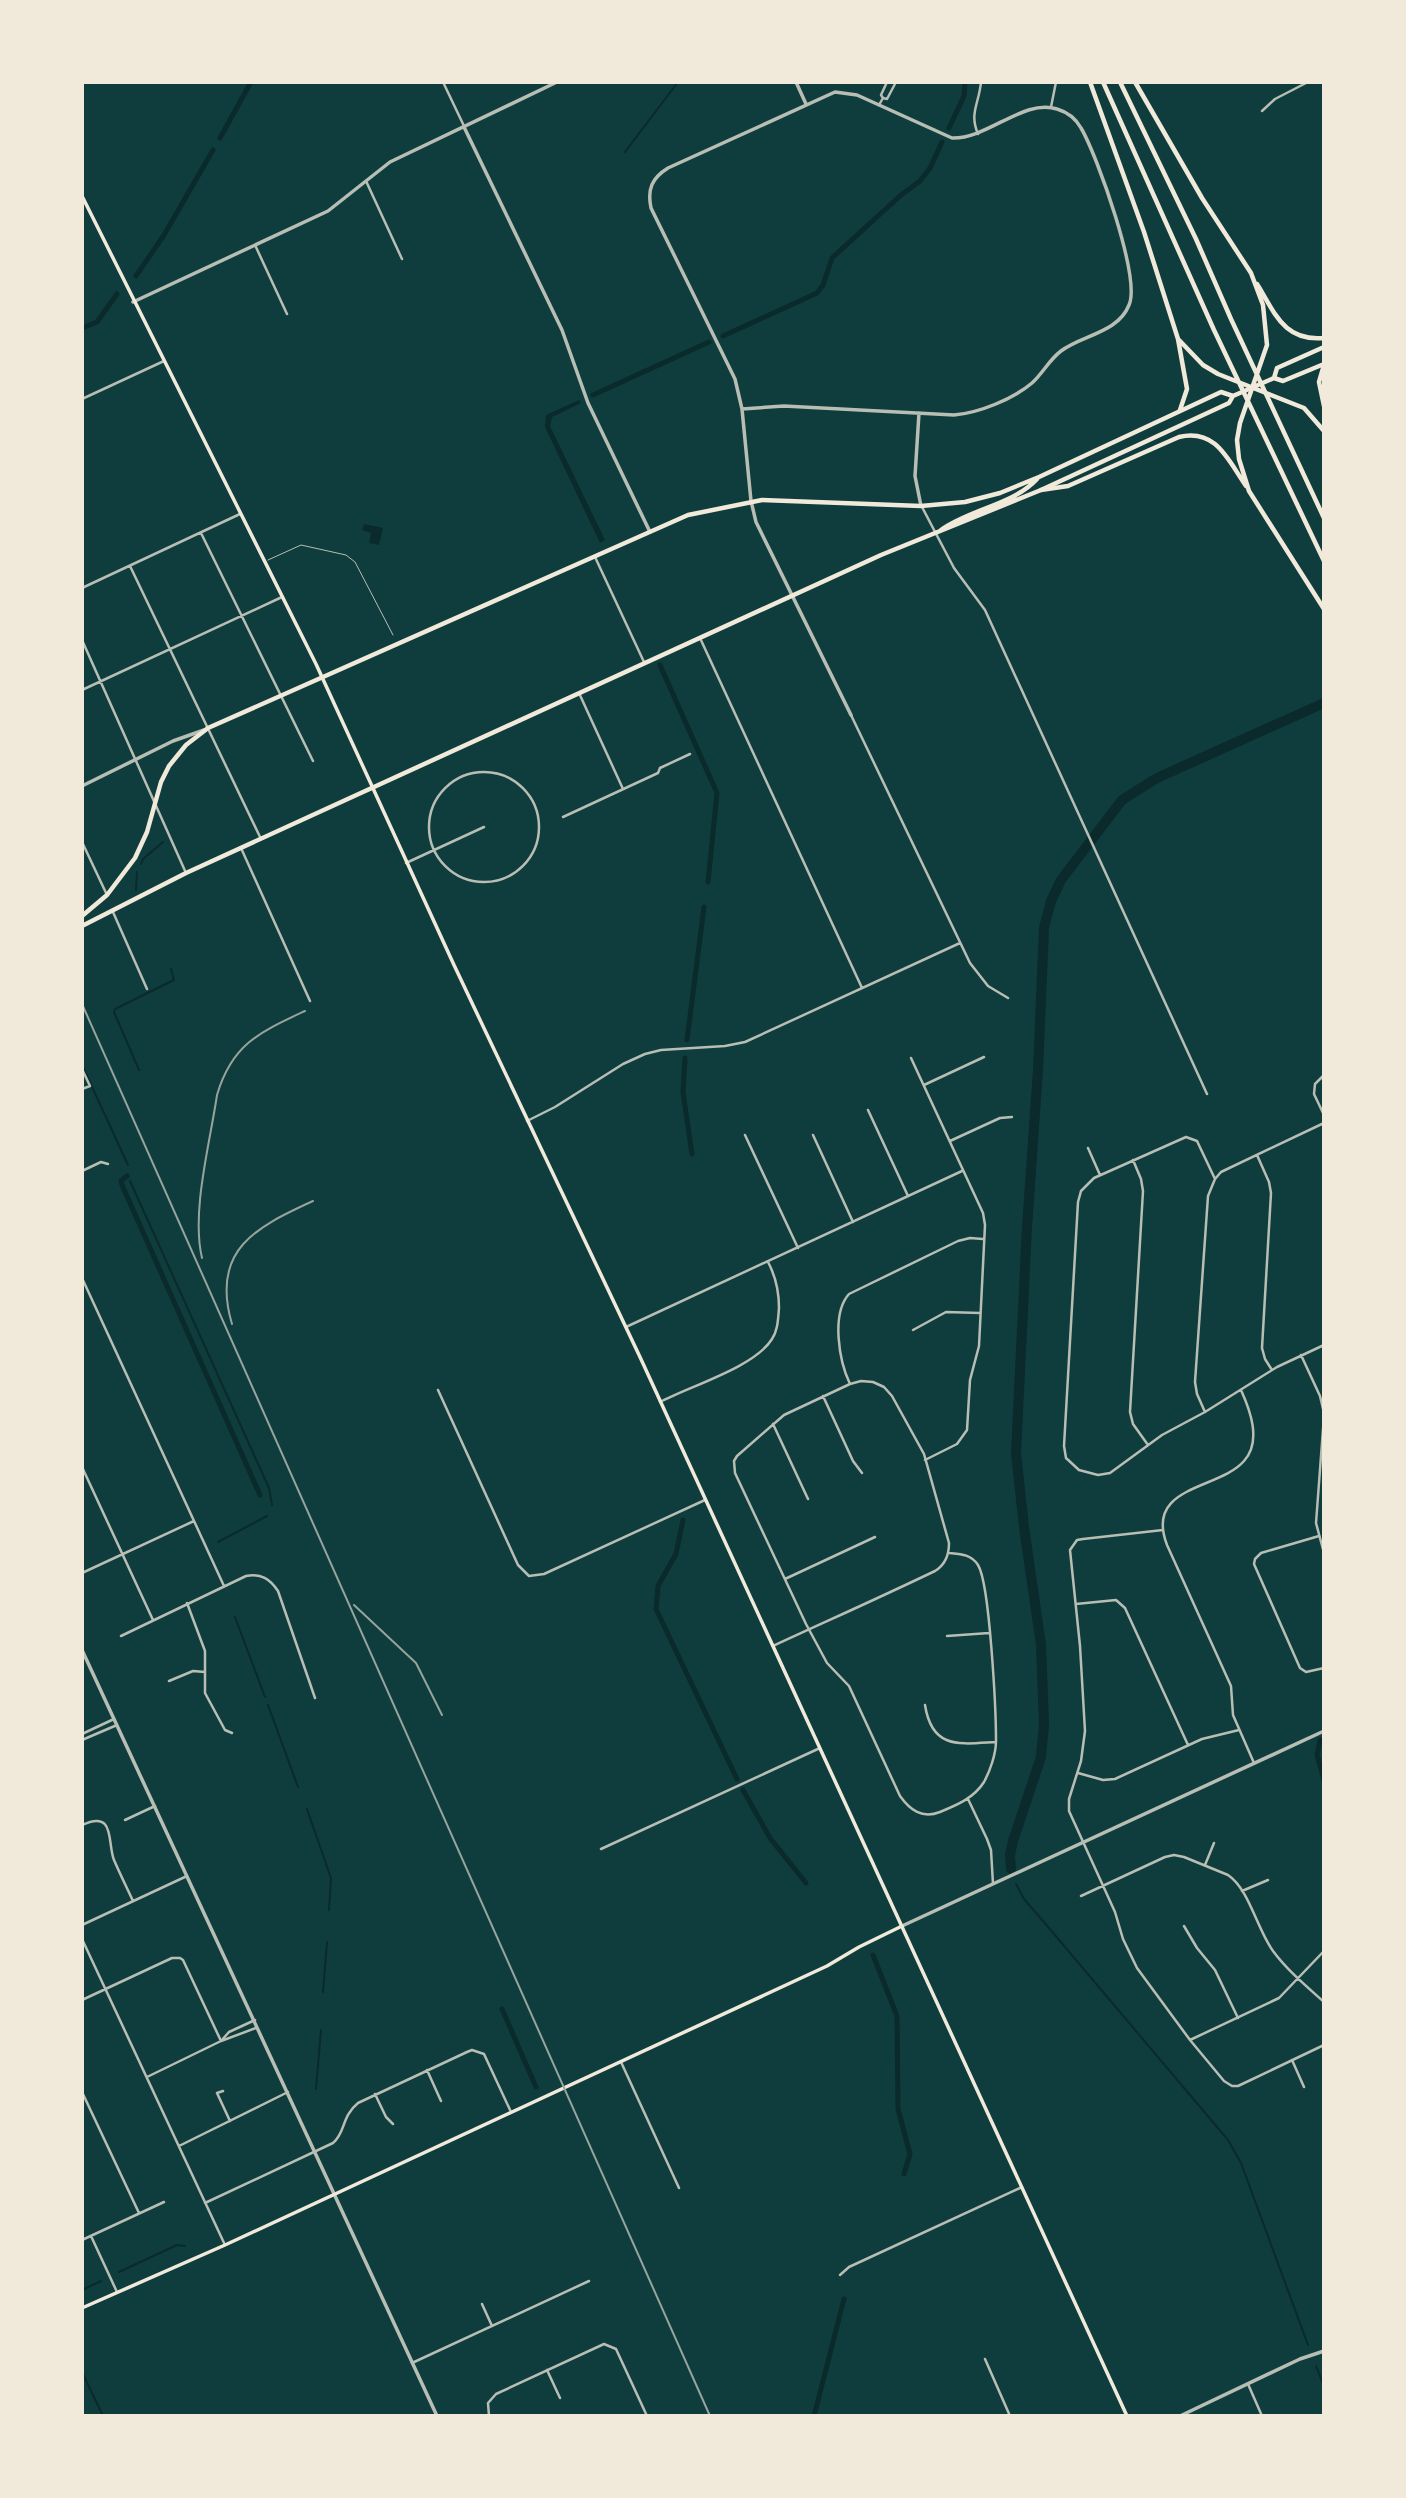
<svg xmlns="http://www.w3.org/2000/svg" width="1406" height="2498" viewBox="0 0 1406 2498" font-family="Signika,sans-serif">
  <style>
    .water { fill: #0a2a2b }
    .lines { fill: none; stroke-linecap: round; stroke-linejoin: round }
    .stream { stroke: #0a2a2b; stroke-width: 2 }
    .canal { stroke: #0a2a2b; stroke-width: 5 }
    .river { stroke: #0a2a2b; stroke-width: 10 }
    .service { stroke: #b8beb3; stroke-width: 1 }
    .minor { stroke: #b8beb3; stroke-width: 2.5 }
    .tertiary { stroke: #b8beb3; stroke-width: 3.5 }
    .secondary { stroke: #f1e9da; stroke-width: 3.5 }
    .primary { stroke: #f1e9da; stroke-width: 4.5 }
    .motorway { stroke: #f1e9da; stroke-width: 4.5 }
    .rail { stroke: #97a49c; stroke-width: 2 }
  </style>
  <rect width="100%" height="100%" fill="#0f3d3e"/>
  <!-- water -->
  <path class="water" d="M579,400L581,403L552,417L550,426L605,540L600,543L545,427L546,415Z
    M364,524L383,528L379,545L369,543L371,533L362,530Z"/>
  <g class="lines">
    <!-- stream -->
    <path class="stream" d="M625,152L678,82
      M141,864L143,859L163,842
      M136,890L137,872
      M82,1065L128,1165
      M139,1070L114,1012L115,1009L174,980L171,969
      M130,1181L269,1488L272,1505
      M218,1542L267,1516
      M235,1617L265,1697
      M268,1705L298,1787
      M307,1809L331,1878L329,1910
      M1016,1884L1024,1899L1049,1928L1228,2140L1241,2163L1308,2345
      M323,1992L327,1942
      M316,2089L321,2030
      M119,2272L177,2245L185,2246
      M82,2290L101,2281
      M1316,2366L1324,2386
      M82,2372L103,2416"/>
    <!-- canal -->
    <path class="canal" d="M949,128L964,96L965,82
      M220,138L251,82
      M136,276L164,235L213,150
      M82,328L97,322L117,294
      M723,336L817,293L823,285L832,258L901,195L920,181L930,168L942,142
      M593,395L709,342
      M660,665L717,793L708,882
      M687,1040L704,907
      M685,1058L683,1092L692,1154
      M127,1176L121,1181L122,1185L260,1495
      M683,1520L676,1554L658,1586L656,1609L737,1779
      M1320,1740L1317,1755L1324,1780
      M743,1790L770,1838L806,1883
      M873,1955L897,2016L898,2109L910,2154L904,2174
      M502,2009L536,2087
      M814,2416L844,2299"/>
    <!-- river -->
    <path class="river" d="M1011,1869L1010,1855L1013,1841L1041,1757L1044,1724L1041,1645L1024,1527L1016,1453L1027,1227L1038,1070L1044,928L1051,901L1061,880L1122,800L1157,778L1324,703"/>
    <!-- service -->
    <path class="service" d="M268,560L301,545L346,555L355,562L393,635"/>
    <!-- minor -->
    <path class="minor" d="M443,82L464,126
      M883,98L881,95L887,82
      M879,105L883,98L887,99L896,82
      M1051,107L1056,82
      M1262,111L1275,99L1308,82
      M978,134C969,113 979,104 981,82
      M366,181L402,259
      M255,245L287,314
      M82,399L164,361
      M922,507L954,568L985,610L1207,1094
      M201,533L313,761
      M595,557L644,662
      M130,566L261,839
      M82,588L240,514
      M700,638L862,988
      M82,640L186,873
      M82,690L282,597
      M579,693L623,789
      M851,715L970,963L988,986L1008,998
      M429 827a55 55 0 1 1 110 0a55 55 0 1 1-110 0Z
      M563,817L658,773L660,768L690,754
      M82,842L107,895
      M241,848L310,1001
      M406,863L484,827
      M113,912L147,989
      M911,1058L983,1213L985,1225L979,1346L970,1380L967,1430L957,1444L925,1460
      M82,1069L90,1086L82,1089
      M1324,1075L1315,1084L1314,1094L1324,1115
      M924,1085L984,1057
      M868,1110L908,1196
      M527,1121L555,1107L623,1064L645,1054L661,1050L725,1046L745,1042L960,943
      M745,1135L798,1248
      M813,1135L853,1222
      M950,1141L1000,1118L1012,1117
      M1088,1148L1100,1175
      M1257,1155L1269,1182L1271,1193L1262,1348L1265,1359L1272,1370
      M1133,1160L1141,1179L1143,1191L1130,1412L1133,1424L1148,1445
      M82,1171L101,1162L108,1164
      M1215,1179L1197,1141L1186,1137L1094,1178L1081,1191L1078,1202L1064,1446L1066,1458L1079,1470L1098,1475L1110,1473L1162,1435L1205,1412L1277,1367L1324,1345
      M82,1278L224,1586
      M626,1327L962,1171
      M913,1330L946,1312L980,1313
      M1301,1355L1320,1396L1324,1413
      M850,1384C839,1361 831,1314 849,1294L958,1241L970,1238L983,1239
      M438,1390L518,1565L529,1576L544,1574L705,1500
      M1241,1390C1250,1410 1262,1441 1244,1461C1219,1490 1144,1485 1167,1545L1231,1686L1233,1715L1254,1763
      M823,1396L853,1461L862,1473
      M660,1402C690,1386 755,1367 772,1339C778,1330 778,1319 779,1308C779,1291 776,1277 768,1262
      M1205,1412L1197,1394L1195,1382L1208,1196L1215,1179L1221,1172L1324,1123
      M1324,1416L1316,1523L1324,1553
      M773,1424L808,1499
      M82,1467L153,1620
      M1163,1530L1083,1539L1077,1540L1070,1550L1080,1646L1085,1731L1081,1761L1069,1799V1811L1115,1912L1123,1939L1137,1968L1190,2040L1224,2081L1232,2086H1238L1324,2045
      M1319,1536L1261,1553L1255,1559L1254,1564L1300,1668L1306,1672L1324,1668
      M82,1573L194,1521
      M785,1579L875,1537
      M187,1603L205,1651V1693L225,1730L232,1733
      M1076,1604L1116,1600L1125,1608L1188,1745
      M121,1636L246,1576C261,1573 270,1579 278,1591L315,1698
      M947,1636L989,1633
      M773,1646C827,1621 881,1597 935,1571C945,1565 949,1556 949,1543L924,1454L892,1396L884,1387L873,1382L861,1381L850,1384L784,1415L737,1456L734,1461L735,1473L806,1624L827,1663L849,1686L900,1796C910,1810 922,1819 940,1812C957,1805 974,1798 984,1782C990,1771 996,1754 996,1741C996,1712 990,1584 978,1565C971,1554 960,1554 949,1553
      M169,1681L193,1671L205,1672
      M925,1705C932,1750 960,1744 996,1742
      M82,1734L114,1719
      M82,1740L117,1725
      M1078,1773L1103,1780L1115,1779L1202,1739L1239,1730
      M968,1799L987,1839L991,1850L993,1884
      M125,1820L155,1806
      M82,1825C116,1809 107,1843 114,1860C120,1874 127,1888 133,1901
      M601,1849L820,1748
      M1205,1865L1214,1843
      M1242,1891L1268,1880
      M1081,1896L1165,1857L1174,1855L1184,1857L1228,1875C1249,1889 1257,1929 1273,1951C1287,1970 1306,1986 1324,2002
      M82,1925L187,1876
      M1184,1926L1197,1948L1215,1970L1238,2018
      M82,1939L225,2245
      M82,2000L172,1958H180L183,1960L221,2041L147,2077
      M255,2020L229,2032L221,2041L256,2028
      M1190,2040L1279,1998L1324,1951
      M1292,2060L1304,2087
      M621,2062L679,2188
      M427,2070L441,2101
      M223,2091L217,2093L230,2121
      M82,2092L139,2213
      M375,2094L386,2117L393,2124
      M179,2146L288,2092
      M205,2203L333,2143C346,2132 341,2117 358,2103L467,2052L472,2050L484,2054L511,2112
      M91,2236L117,2292
      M82,2240L164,2202
      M840,2275L849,2267L1022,2187
      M482,2304L492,2326
      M985,2359L1010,2416
      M412,2363L589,2281
      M547,2370L560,2398
      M1248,2384L1262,2416
      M489,2416L488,2403L496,2394L604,2344L616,2349L647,2416"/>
    <!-- tertiary -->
    <path class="tertiary" d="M796,82L806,104
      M464,127L562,330L588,403L650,532
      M133,302L328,211L390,162L557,82
      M742,409L784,406L954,415C979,413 1013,399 1032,383C1043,373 1049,360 1061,351C1082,335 1118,333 1129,305C1141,278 1097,155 1081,128C1076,119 1067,112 1057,109C1024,98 988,139 952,138L857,95L835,92L668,168C652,178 647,189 651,208L735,379L742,409L751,501L756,522L851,715
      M919,413L915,476L921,506
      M82,786L173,741L204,730
      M82,1650L437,2416
      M902,1926L1324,1731
      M1180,2416L1300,2359L1324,2351"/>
    <!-- secondary -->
    <path class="secondary" d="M82,196L316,664L454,965L640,1357L1127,2416
      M82,2308L225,2245L827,1966L859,1947L902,1926"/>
    <!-- primary -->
    <path class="primary" d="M1274,378L1277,368L1324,347
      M941,530C970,509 1013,505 1037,479
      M82,916L107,895L135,858L147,832L161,782L169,766L186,745L208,728L688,515L762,500L921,506L965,502L1000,493L1039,477L1221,392L1233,396
      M82,926L186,873L881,555L1041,490L1229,403L1233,396L1274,378L1283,381L1324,364"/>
    <!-- motorway -->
    <path class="motorway" d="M1090,82L1144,232L1178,339L1187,389L1180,410
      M1103,82L1214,330L1324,561
      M1120,82L1196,239L1231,319L1324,518
      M1135,82L1202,198L1251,273
      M1251,273L1263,305L1267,345L1240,423L1237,440L1239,459L1249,491L1324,609
      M1257,284C1275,313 1284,342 1324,338
      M1179,340L1203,365L1218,374L1304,408L1324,431
      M1324,365L1319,382L1324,406
      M1041,490L1068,486L1179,437C1216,428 1228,460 1246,486"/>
    <!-- rail -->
    <path class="rail" d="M82,1004L710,2416
      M202,1258C191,1212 210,1143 217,1095C232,1044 260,1032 305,1011
      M232,1324C210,1250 256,1227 313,1201
      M354,1605L416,1663L442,1715"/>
  </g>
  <!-- border -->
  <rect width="1406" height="2498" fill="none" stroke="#f1e9da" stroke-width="168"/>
</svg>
